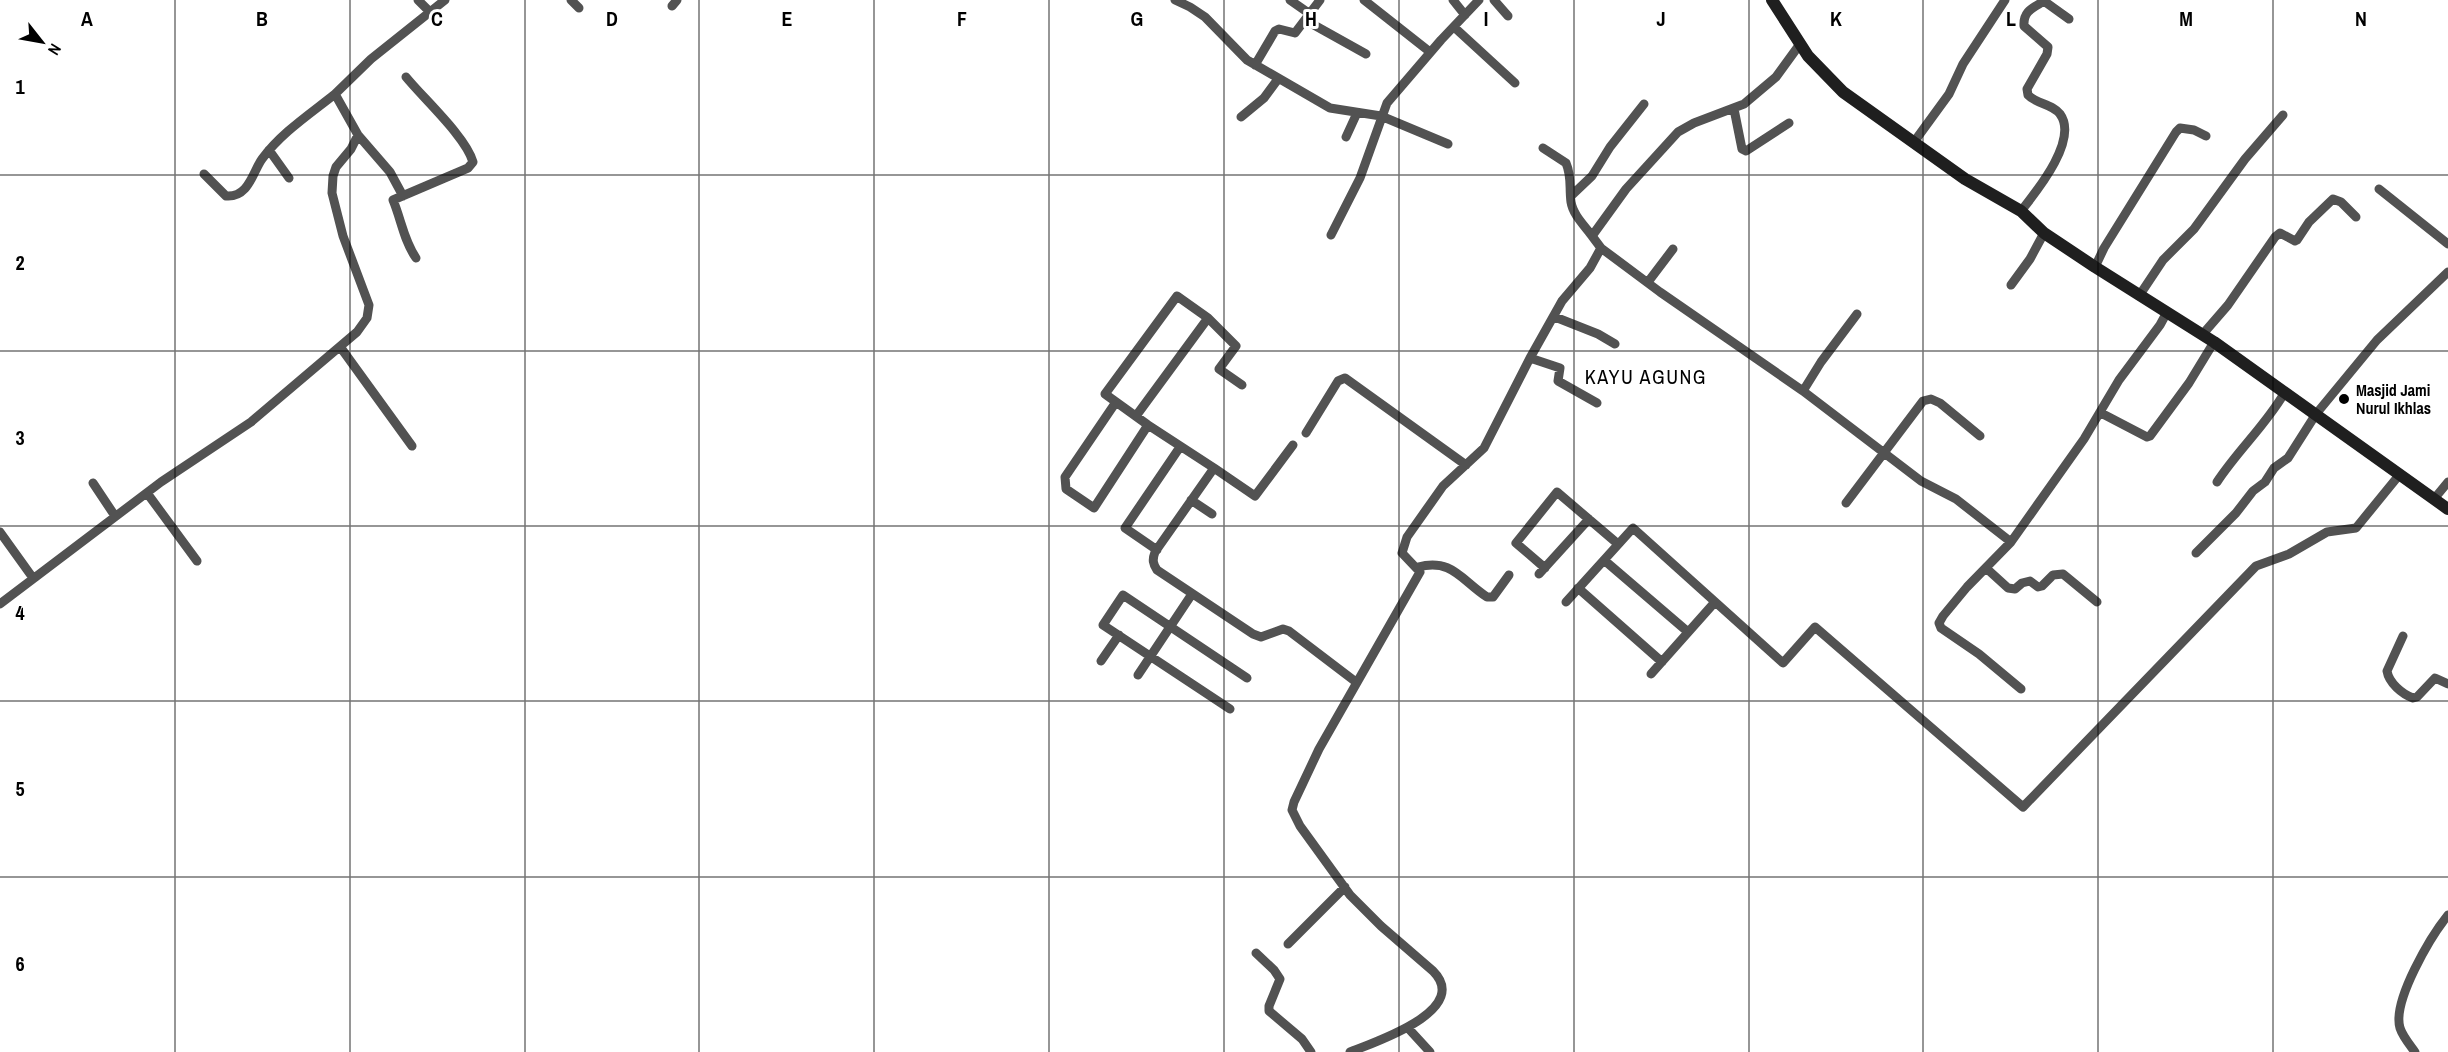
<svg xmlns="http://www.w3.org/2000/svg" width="2448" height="1052" viewBox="0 0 2448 1052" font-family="'Archivo Narrow',sans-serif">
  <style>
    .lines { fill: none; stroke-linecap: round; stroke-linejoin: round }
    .street { stroke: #525252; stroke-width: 9 }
    .secondary { stroke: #1f1f1f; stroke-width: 12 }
    .grid { fill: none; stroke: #000; stroke-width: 1.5; stroke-opacity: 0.55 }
    .poi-dot { fill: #000; stroke: #fff; stroke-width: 2 }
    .labels { text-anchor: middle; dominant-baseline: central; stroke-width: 6; stroke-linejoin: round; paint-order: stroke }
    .poi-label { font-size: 16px; font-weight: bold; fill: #000; stroke: #fff; text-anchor: start }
    .quarter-label { font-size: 20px; letter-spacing: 1.5px; fill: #000; stroke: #fff }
    .grid-label { font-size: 20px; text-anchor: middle; font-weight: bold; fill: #000; stroke: #fff; stroke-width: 6; stroke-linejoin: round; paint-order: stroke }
  </style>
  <rect width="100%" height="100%" fill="#fff"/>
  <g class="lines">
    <!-- street -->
    <path class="street" d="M418,0L429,11
      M571,0L579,8
      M1175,0L1190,7L1205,17L1247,60L1330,108L1381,116L1448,144
      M1290,0L1310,14
      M1364,0L1430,52
      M1453,0L1465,15
      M1494,0L1508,16
      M672,6L677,0
      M1305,20L1366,54
      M1454,27L1515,83
      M1800,44L1776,77L1744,104L1694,123L1678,132L1626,189L1592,236L1601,248L1660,292L1803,391L1921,481L1956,499L2011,542
      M1255,65L1275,31L1279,29L1295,33L1320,0
      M406,77C423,98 466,137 473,162L468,168L393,200C401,219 404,241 416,258
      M1734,109L1742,149L1746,151L1789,123
      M1241,117L1264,98L1278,79
      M358,135L390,172L403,196
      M1346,137L1357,113
      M1914,142L1949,94L1963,64L2005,0
      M1543,148L1566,163C1572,177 1569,188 1571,202C1573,215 1585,226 1592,236
      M269,150L289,178
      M204,174L226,196C249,198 253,171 262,159C281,133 310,114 335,94
      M2379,189L2448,244
      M1572,195L1592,176L1610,147L1644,104
      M2021,211C2036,192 2079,140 2060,114C2053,104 2036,104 2028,95L2027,89L2047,54L2048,47L2024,26C2023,11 2033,8 2044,1L2069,19
      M1331,235L1360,178L1387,103L1441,40L1479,0
      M2095,267L2104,248L2176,132L2180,128L2194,130L2206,136
      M1648,282L1673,249
      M2011,285L2030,259L2044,233
      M2139,296L2163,260L2194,229L2245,159L2283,115
      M1555,317L1598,334L1615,344
      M2202,335L2228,305L2275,237L2280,233L2295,241L2297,240L2309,222L2333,199L2341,202L2356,217
      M341,348L412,446
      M1530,358L1560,368L1558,381L1597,403
      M1803,391L1821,362L1857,314
      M1116,402L1065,477L1066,489L1094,508L1148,425
      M2101,413L2147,437L2150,436L2189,383L2214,342
      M1136,416L1208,318
      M1306,433L1338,381L1345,378L1466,465
      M1293,445L1255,496L1214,468L1155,552C1152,560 1153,564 1157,570L1253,634L1261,637L1283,629L1289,631L1356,682
      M1214,468L1148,425L1105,394L1177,296L1208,318L1236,346L1219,369L1242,385
      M2217,482C2238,450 2266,425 2285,392
      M93,483L115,516
      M147,493L197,561
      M2434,499L2448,482
      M1191,500L1212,514
      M1846,503L1923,401L1931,399L1940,403L1980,436
      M0,532L33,578
      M1157,550L1125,528L1180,447
      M2196,553L2236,513L2253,491L2265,482L2274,468L2288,458L2316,414L2377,340L2448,272
      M1604,560L1688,632
      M1418,567C1452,558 1461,580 1487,597H1493L1509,575
      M1545,568L1516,543L1557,492L1618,544
      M1986,568L2008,588L2015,589L2022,583L2030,581L2038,587L2042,586L2053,575L2063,574L2097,602
      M1539,574L1589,519
      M1578,588L1662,662
      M1566,602L1633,528L1783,663L1815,627L2023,807L2256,566L2289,554L2327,532L2356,528L2400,474
      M0,604L161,482L251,422L357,332L367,318L369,305L343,236L332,193L333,176L336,167L351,149L358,135L335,94L371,59L445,0
      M2403,636L2387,671C2389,683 2402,694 2413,698L2417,697L2435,678L2448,684
      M1101,661L1119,635
      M1651,674L1715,602
      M1138,675L1192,594
      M2021,689L1979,654L1941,628L1939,623L1943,616L1967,587L2011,542L2084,439L2119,380L2160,325L2166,314
      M1230,709L1103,625L1123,595L1247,678
      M1288,944L1345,887
      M1256,953L1274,970L1280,979L1269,1006V1011L1302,1039L1311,1052
      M1408,1028L1430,1052
      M1350,1052C1375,1042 1472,1010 1433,971L1381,926L1350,895L1300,826L1292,810L1294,802L1319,749L1420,572L1402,553L1407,537L1443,486L1484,448L1530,358L1562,301L1590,268L1601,248
      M2415,1052C2410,1045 2403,1037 2400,1028C2392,1001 2431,936 2448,915"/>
    <!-- secondary -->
    <path class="secondary" d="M1772,0L1808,56L1843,92L1965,179L2021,211L2044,233L2095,267L2214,342L2448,509"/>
  </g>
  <!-- grid -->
  <path class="grid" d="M175,0V1052M350,0V1052M525,0V1052M699,0V1052M874,0V1052M1049,0V1052M1224,0V1052M1399,0V1052M1574,0V1052M1749,0V1052M1923,0V1052M2098,0V1052M2273,0V1052M0,175H2448M0,351H2448M0,526H2448M0,701H2448M0,877H2448"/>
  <!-- markers -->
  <circle class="poi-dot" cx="2344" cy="399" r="6"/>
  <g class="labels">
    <!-- poi labels -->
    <g class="poi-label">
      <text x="2356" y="390">Masjid Jami<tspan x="2356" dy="18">Nurul Ikhlas</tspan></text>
    </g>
    <!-- quarter labels -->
    <g class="quarter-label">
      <text x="1646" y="376">KAYU AGUNG</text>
    </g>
  </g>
  <g class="grid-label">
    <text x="87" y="26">A</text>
    <text x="262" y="26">B</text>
    <text x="437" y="26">C</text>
    <text x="612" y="26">D</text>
    <text x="787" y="26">E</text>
    <text x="962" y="26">F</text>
    <text x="1137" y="26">G</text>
    <text x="1311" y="26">H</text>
    <text x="1486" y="26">I</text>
    <text x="1661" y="26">J</text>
    <text x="1836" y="26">K</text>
    <text x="2011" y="26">L</text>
    <text x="2186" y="26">M</text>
    <text x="2361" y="26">N</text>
    <text x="20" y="94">1</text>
    <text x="20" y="270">2</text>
    <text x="20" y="445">3</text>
    <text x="20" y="620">4</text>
    <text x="20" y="796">5</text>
    <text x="20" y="971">6</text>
  </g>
  <!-- north arrow -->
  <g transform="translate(42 42) rotate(121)" stroke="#ffffff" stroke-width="4.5" paint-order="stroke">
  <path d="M0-4.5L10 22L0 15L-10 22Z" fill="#000000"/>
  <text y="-9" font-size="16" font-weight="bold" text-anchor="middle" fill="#000000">N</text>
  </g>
</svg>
